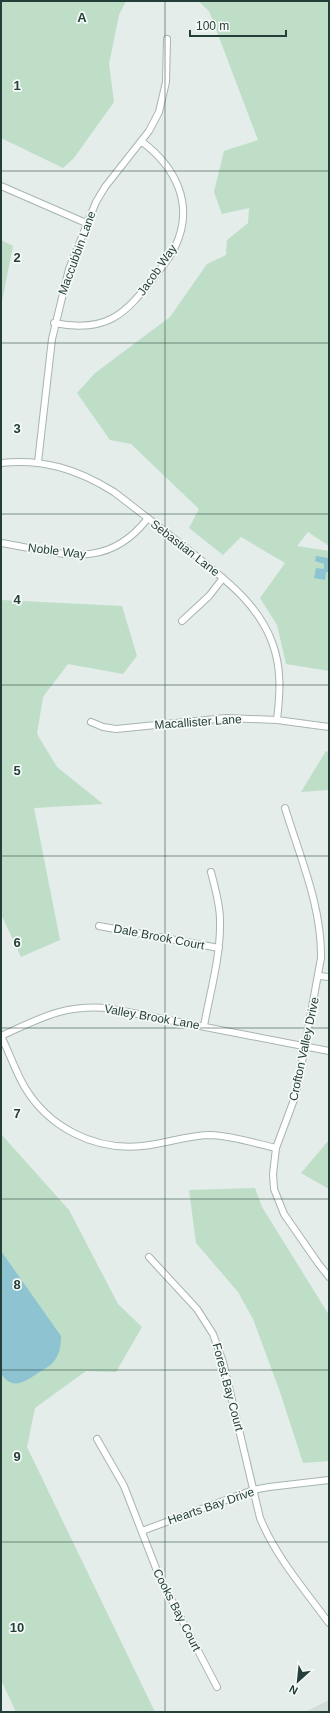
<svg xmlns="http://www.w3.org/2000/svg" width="330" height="1713" viewBox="0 0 330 1713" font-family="Arial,sans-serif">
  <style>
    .built { fill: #d2ddd9 }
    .green { fill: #bedec8 }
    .water { fill: #8ec3d1 }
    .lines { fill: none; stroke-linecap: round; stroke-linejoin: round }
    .street-casing { stroke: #a7b5b1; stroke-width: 8 }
    .street { stroke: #fff; stroke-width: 6 }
    .grid { fill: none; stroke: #243f39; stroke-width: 1; stroke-opacity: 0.55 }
    .labels { text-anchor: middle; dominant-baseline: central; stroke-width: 3.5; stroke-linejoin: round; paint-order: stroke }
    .street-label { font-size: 12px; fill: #243f39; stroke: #f5faf7 }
    .grid-label { font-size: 13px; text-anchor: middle; font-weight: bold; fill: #243f39; stroke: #f5faf7; stroke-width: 3.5; stroke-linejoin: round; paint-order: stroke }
  </style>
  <rect width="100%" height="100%" fill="#e4edea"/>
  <!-- built -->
  <path class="built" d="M329,1700V1712H305Z"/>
  <!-- green -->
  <path class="green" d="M1,1H126L119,15L109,64L114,102L74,158L63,168L1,138Z
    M198,1H329V546L308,532L297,546L329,551V671L286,664L277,625L260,598L285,563L241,537L223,555L189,528L199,509L131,444L110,440L77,393L95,373L170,317L207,264L226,255L227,240L248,223L249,208L222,214L214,192L224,151L258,140L209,11Z
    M1,240L13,246L1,306Z
    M1,600L122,606L137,656L123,674L68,664L43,697L37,734L57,767L103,804L34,808L60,940L21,957L1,914Z
    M326,751L329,752V790L301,792Z
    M1,1134L69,1210L118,1304L142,1327L116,1372L86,1371L35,1408L27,1447L155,1712H16L1,1680Z
    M329,1140V1189L301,1173Z
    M255,1188L262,1207L329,1315V1461L303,1463L280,1392L253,1319L238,1292L196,1243L189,1190Z"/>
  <!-- water -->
  <path class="water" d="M316,556L328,558L329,561L328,572H326L325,580L314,578L316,568L324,569V564L315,561Z
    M1,1251L61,1336C61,1345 60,1352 55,1360C51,1366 44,1369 38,1373C25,1382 11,1391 1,1373Z"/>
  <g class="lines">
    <!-- street casing -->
    <g class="street-casing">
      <path id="street" d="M1,186L86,223
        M54,323C106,333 124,316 154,277C161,268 170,258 175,247C195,205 176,167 141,141
        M38,462L52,339L69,269L96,202L105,187L149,131L159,112L166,82L167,39
        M1,463C43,458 79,470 114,492C140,512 166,532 191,552C223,578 257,602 272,642C282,668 280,694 277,720
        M1,543C59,552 106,573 148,518
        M182,621L209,596L223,578
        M91,722L103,727L116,729L226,718L277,720L329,727
        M285,808C300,857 322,907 321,958L298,1084L295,1097L276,1148L273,1174L274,1189L284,1214L318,1263L329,1277
        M99,926L219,948
        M319,976L329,977
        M204,1026C210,992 221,956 220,920C220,904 215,888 211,872
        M1,1036C41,1018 62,1005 107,1008L329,1051
        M1,1036C9,1052 15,1070 24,1086C48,1127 94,1151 142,1146C165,1144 187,1135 211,1135C233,1136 254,1143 276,1148
        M149,1257L197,1309L213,1334L223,1362L260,1518C276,1557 304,1589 329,1623
        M97,1439L124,1486L159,1576L217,1687
        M142,1531L253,1490L269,1487L329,1480"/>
    </g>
    <!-- street -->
    <use href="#street" class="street"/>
  </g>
  <!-- grid -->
  <path class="grid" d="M165,1V1712M1,171H329M1,343H329M1,514H329M1,685H329M1,856H329M1,1028H329M1,1199H329M1,1370H329M1,1542H329"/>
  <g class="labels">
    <!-- street labels -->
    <g class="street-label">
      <text transform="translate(77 253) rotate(-70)">Maccubbin Lane</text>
      <text transform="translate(157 270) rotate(-55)">Jacob Way</text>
      <text transform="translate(185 548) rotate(38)">Sebastian Lane</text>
      <text transform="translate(57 551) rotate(7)">Noble Way</text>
      <text transform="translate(198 722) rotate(-4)">Macallister Lane</text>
      <text transform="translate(159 937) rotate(11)">Dale Brook Court</text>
      <text transform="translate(152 1017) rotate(10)">Valley Brook Lane</text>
      <text transform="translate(304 1049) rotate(-78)">Crofton Valley Drive</text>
      <text transform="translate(228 1387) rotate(75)">Forest Bay Court</text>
      <text transform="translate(211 1506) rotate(-19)">Hearts Bay Drive</text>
      <text transform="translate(177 1610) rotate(63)">Cooks Bay Court</text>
    </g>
  </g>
  <g class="grid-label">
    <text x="82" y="22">A</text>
    <text x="17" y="90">1</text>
    <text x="17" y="262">2</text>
    <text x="17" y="433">3</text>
    <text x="17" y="604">4</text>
    <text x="17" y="775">5</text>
    <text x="17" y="947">6</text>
    <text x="17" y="1118">7</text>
    <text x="17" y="1289">8</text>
    <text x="17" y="1461">9</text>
    <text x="17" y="1632">10</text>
  </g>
  <!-- border -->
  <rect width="330" height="1713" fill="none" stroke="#243f39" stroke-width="4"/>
  <!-- north arrow -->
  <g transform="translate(298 1681) rotate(207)" stroke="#f5faf7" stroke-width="3" paint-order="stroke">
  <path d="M0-3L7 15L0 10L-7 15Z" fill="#243f39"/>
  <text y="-6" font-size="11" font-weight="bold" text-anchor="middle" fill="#243f39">N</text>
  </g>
  <!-- scale -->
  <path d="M190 30v6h96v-6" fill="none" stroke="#243f39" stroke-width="2"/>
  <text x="196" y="30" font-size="12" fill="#243f39" stroke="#f5faf7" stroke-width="3" paint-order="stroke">100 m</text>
</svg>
